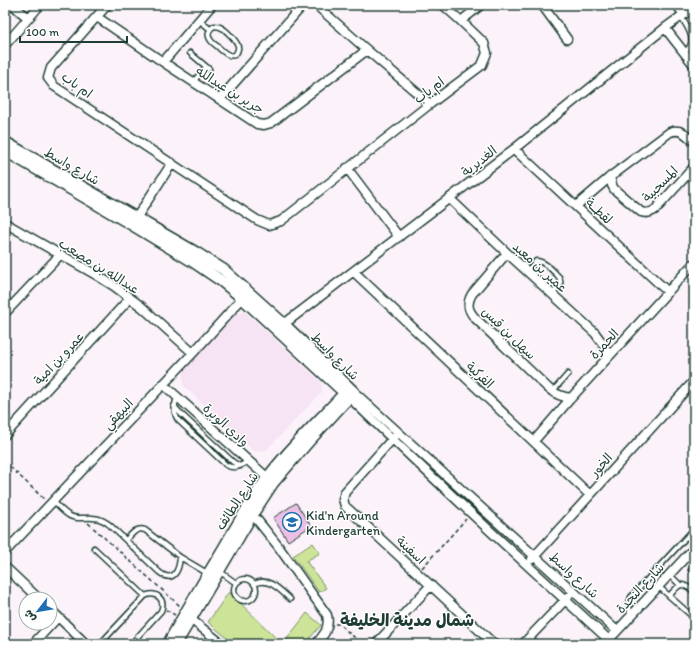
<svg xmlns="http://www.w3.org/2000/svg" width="699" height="649" viewBox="0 0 699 649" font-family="Itim,'Playpen Sans Arabic',sans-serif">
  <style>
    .built { fill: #f6e3f4 }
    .green { fill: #cce398; stroke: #769066 }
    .building { fill: #ecc0e5; stroke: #1f3d34 }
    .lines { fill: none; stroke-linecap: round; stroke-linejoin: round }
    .service-casing { stroke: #1f3d34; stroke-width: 7 }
    .minor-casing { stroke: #1f3d34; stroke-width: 11 }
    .tertiary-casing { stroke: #1f3d34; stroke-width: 13 }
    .path { stroke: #1f3d34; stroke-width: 1.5; stroke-dasharray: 4 3; stroke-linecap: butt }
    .service { stroke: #fff; stroke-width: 4 }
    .minor { stroke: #fff; stroke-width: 8 }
    .tertiary { stroke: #fff; stroke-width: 10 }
    .labels { text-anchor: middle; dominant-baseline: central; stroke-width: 3; stroke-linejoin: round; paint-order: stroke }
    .street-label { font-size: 13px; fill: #1f3d34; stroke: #fff }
    .poi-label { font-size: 13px; fill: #1f3d34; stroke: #fff; text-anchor: start }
    .district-label { font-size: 17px; font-weight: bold; fill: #1f3d34; stroke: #fff }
  </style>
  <rect width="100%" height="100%" fill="#fbf2fa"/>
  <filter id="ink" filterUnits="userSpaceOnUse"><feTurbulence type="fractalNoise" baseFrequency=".025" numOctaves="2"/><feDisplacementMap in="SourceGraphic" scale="8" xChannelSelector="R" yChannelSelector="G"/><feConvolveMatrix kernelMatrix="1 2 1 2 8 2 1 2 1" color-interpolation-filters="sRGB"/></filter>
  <g filter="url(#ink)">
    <!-- built -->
    <path class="built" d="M245,312L321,382L322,392L266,450L254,451L183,385V372L235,314Z"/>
    <!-- green -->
    <path class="green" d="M313,543L320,553L306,561L326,588L319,592L293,556Z
      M229,592L282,644H234L208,622Z
      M307,613L321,625L305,644H283Z"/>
    <!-- building -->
    <path class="building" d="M296,503L311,526L288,541L273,518Z"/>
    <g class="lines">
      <!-- service casing -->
      <g class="service-casing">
        <path id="service" d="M681,17C688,27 699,44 684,52
          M199,20L210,29
          M214,26C216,26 217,26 220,27C225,29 240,43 238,49C235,63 222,51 217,46C214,44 210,41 209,37C207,32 210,29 214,26Z
          M190,53L209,69
          M193,82L206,67
          M527,271L536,261C545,261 553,271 559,277C563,285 557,289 552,294
          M553,391L568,374
          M177,398C174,406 173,412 178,420L226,465C235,470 240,466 248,461
          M174,406L180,413L233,462L240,466
          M53,501C58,506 64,513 70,516C78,520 85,517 93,518C101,518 108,523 113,528L159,572C174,584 179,570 180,557
          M126,540C132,534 136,527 145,530L180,557L207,573
          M94,548L145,596
          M691,570L694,572
          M219,571L236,583
          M669,574L680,585
          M234 590a11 11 0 1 1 22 0a11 11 0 1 1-22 0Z
          M254,584C268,576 280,590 290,599
          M658,586L694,618
          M669,596C679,585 681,580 694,592
          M630,616L629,603L631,597L694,529
          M100,644L145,596C156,591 166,599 161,611L131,644"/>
      </g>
      <!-- minor casing -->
      <g class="minor-casing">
        <path id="minor" d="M13,5L28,18
          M107,5L51,68L48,78L54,86L257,220L269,225L281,221L430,104L482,65L487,53L484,43L461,21L443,5
          M316,5L367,50L430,104
          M542,5L567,39
          M677,5L684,15
          M97,17L163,62L257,124L264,125L271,123L367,50
          M461,21L481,5
          M665,28L694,65
          M5,45L40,5
          M163,62L212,5
          M220,99L303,5
          M514,149L668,292
          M347,168L399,237
          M610,177L612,185L614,189L641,212C647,214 651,213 656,209L694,167
          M450,199L507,253L595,333L603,344L609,356
          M576,206L610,177L670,132C681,128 687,135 694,142
          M5,223L98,276L114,286L142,307L193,353
          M133,223L172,163
          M507,253L472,294C466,304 468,311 476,319L548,388C555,394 561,397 571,398
          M354,272L590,495
          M5,313L60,255
          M281,328L284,324L514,149L665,28L694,7
          M163,384L271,481
          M354,392L617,631
          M350,398C434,480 521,560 609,640
          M5,435L130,298
          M395,436L345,492L343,499L345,506L494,644
          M534,441L571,398L694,263
          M247,513L252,515L258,521L278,546L327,615C330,628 324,635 316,644
          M5,552L193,353L246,294
          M532,559L694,381
          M5,567L39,599
          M50,609L86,644
          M187,616L222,644
          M33,644L58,617
          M376,644L431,585
          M523,644L568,597
          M605,644L694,548"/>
      </g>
      <!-- tertiary casing -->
      <g class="tertiary-casing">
        <path id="tertiary" d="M5,142L197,253L224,270L284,324L354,392L310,440L273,483L252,515L176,644
          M5,151L132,225L195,263L220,280L242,298L350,398
          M168,644C185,612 204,581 223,549C237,525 251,500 268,477C292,445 321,419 348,389"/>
      </g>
      <!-- path -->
      <path class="path" d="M5,462L44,499
        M88,523L180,606
        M422,568L466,519
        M166,610L175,615
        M335,624H339L362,644"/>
      <!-- service -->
      <use href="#service" class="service"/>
      <!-- minor -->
      <use href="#minor" class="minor"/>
      <!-- tertiary -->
      <use href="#tertiary" class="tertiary"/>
    </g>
  </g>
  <!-- icons -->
  <defs>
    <g id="school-ring" transform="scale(1)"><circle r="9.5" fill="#fff" stroke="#1f6fb2" stroke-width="1.5"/><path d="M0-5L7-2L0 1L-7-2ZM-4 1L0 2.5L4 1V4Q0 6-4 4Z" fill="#1f6fb2"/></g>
  </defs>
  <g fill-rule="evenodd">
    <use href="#school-ring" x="292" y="522"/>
  </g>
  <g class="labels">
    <!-- street labels -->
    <g class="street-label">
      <text transform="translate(77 85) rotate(36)">ام باب</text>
      <text transform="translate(230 90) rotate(32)">جرير بن عبدالله</text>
      <text transform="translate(429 90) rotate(-37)">ام باب</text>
      <text transform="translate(479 161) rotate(-38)">الغديرية</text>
      <text transform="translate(72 166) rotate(30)">شارع واسط</text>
      <text transform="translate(660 184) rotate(-45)">المسحبية</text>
      <text transform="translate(599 211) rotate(43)">لقطــة</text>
      <text transform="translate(99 266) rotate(32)">عبدالله بن مصعب</text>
      <text transform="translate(540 267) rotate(42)">عمير بن معبد</text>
      <text transform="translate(509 333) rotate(44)">سهل بن قيس</text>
      <text transform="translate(604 344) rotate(-47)">الحمرة</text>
      <text transform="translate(335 356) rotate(45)">شارع واسط</text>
      <text transform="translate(59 358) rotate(-47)">عمرو بن امية</text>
      <text transform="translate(480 375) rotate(43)">الفركية</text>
      <text transform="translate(118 414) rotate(-47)">البيهقي</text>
      <text transform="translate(226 425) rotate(42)">وادي الوبرة</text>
      <text transform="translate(601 465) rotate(-48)">الخور</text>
      <text transform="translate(237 501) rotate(-57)">شارع الطائف</text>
      <text transform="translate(411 550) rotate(43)">اسفينة</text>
      <text transform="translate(574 575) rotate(42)">شارع واسط</text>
      <text transform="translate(640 588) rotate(-47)">شارع النجدة</text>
    </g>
    <!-- poi labels -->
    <g class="poi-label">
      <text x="306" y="515">Kid'n Around<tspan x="306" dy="15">Kindergarten</tspan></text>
    </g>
    <!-- district labels -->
    <g class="district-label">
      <text x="407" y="620">شمال مدينة الخليفة</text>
    </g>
  </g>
  <!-- margin -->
  <rect width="699" height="649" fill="none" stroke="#fff" stroke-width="20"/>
  <rect x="10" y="10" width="679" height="629" fill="none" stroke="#1f3d34" stroke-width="1.5" filter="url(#ink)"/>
  <!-- north arrow -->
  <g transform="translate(38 611) rotate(239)"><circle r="19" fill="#ffffff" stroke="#a5b1ae"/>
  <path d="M0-3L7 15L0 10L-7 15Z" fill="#1f6fb2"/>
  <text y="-6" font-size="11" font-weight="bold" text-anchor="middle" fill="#1f3d34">ش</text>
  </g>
  <!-- scale -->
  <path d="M20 36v6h107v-6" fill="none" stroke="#1f3d34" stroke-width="2"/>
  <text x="26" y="36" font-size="12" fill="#1f3d34" stroke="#ffffff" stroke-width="3" paint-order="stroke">100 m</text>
</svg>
